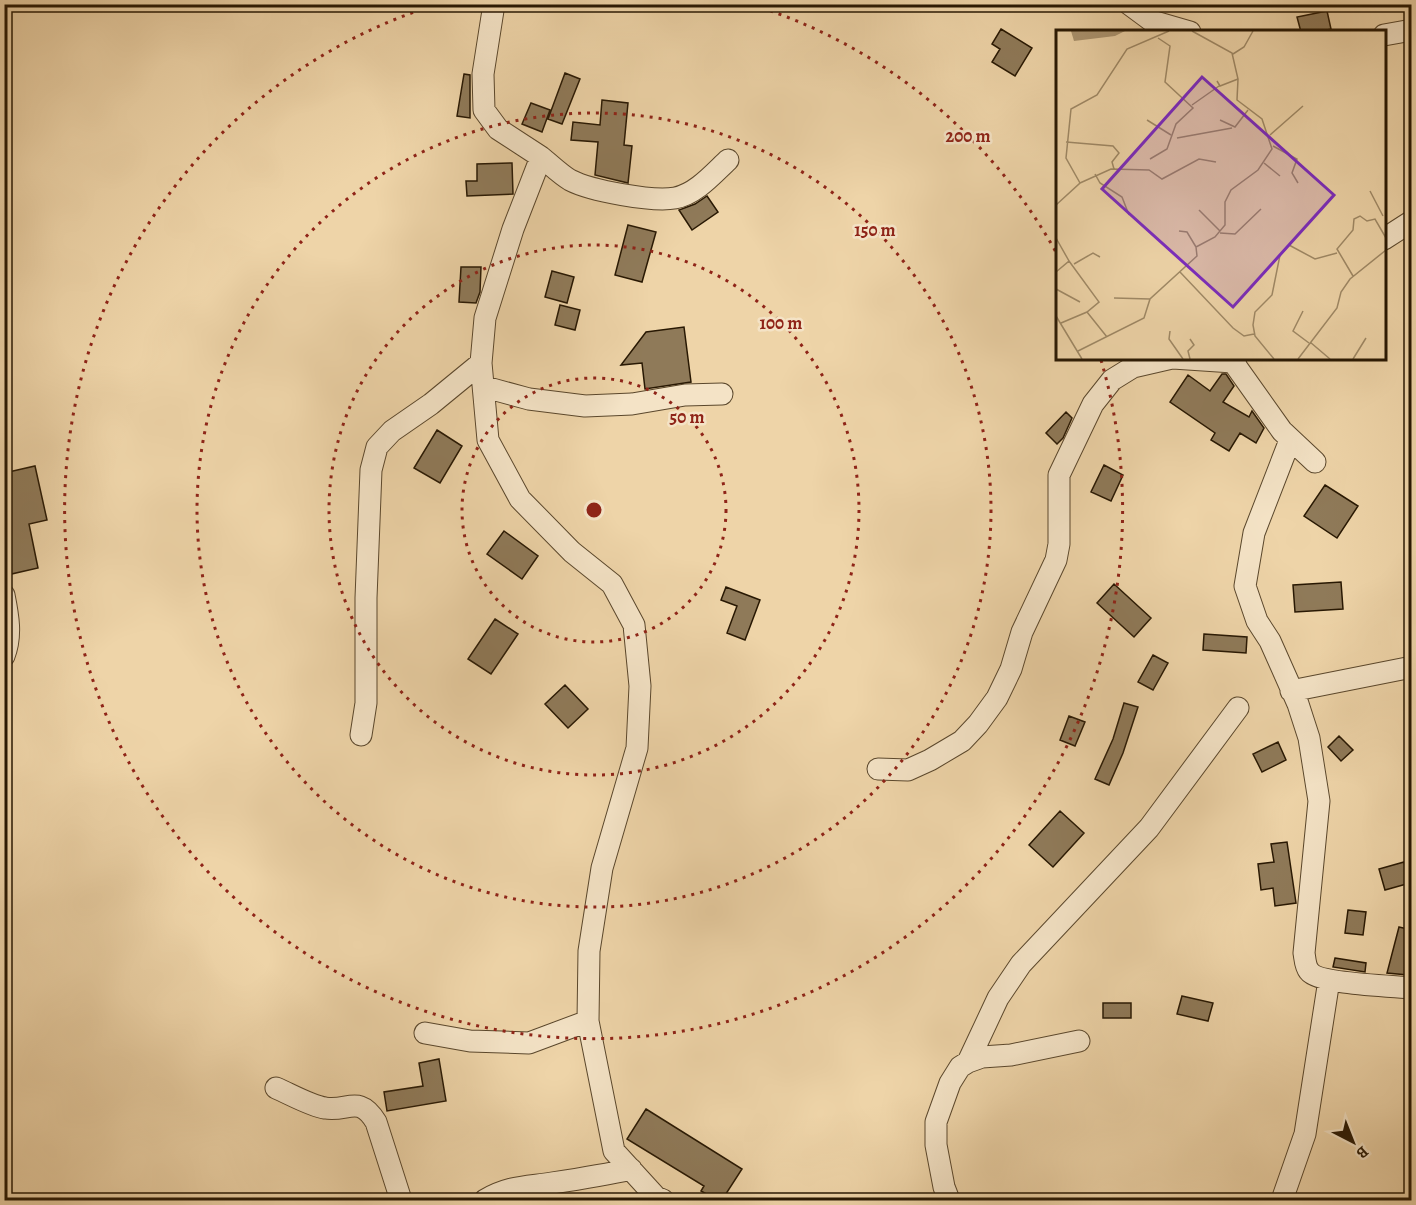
<svg xmlns="http://www.w3.org/2000/svg" width="1416" height="1205" viewBox="0 0 1416 1205" font-family="Alegreya,serif">
  <style>
    .building { fill: #8f7a59; stroke: #281803; stroke-width: 1.5 }
    .lines { fill: none; stroke-linecap: round; stroke-linejoin: round }
    .minor-casing { stroke: #5a472c; stroke-width: 23 }
    .minor { stroke: #f4e3c6; stroke-width: 21 }
    .ring { fill: none; stroke: #8f2418; stroke-width: 3; stroke-dasharray: 3 6 }
    .inset-road { fill: none; stroke: #9f8966; stroke-width: 1.5 }
    .view { fill: #7b2cbf; fill-opacity: 0.15; stroke: #7b2cbf; stroke-width: 3 }
    .inset-edge { fill: none; stroke: #281803; stroke-width: 3 }
    .centre { fill: #8f2418; stroke: #f4e3c6; stroke-width: 3 }
    .ring-label { font-size: 18px; text-anchor: middle; font-weight: bold; fill: #8f2418; stroke: #f4e3c6; stroke-width: 5; stroke-linejoin: round; paint-order: stroke }
  </style>
  <rect width="100%" height="100%" fill="#eed4a8"/>
  <filter id="stains"><feTurbulence type="fractalNoise" baseFrequency=".00333" numOctaves="4"/><feColorMatrix values="0 0 0 0 .2 0 0 0 0 .09 0 0 0 0 .02 0 0 0 .5 -.17"/></filter>
  <radialGradient id="worn" r=".72"><stop offset=".6" stop-color="#630" stop-opacity="0"/><stop offset="1" stop-color="#630" stop-opacity=".3"/></radialGradient>
  <!-- building -->
  <path class="building" d="M1327,11L1331,29L1319,32H1301L1297,17Z
    M1001,29L1032,48L1015,76L992,62L1000,49L992,44Z
    M565,73L580,79L562,124L548,119Z
    M464,74L470,75V118L457,116Z
    M602,100L628,103L624,145L632,146L628,183L595,175L598,142L571,140L573,122L600,125Z
    M531,103L550,110L542,132L522,124Z
    M512,163L513,194L467,196L466,181H477V164Z
    M707,196L718,212L692,230L679,210L695,204Z
    M628,225L656,232L642,282L615,275Z
    M461,267H481L480,292L476,303L459,302Z
    M552,271L574,277L567,303L545,297Z
    M560,305L580,310L575,330L555,325Z
    M684,327L691,382L645,389L642,363L621,365L646,332Z
    M1222,374H1226L1234,386L1223,402L1249,417L1252,411L1264,428L1256,443L1240,433L1229,451L1211,440L1215,433L1170,402L1188,375L1210,391Z
    M1066,412L1072,418L1063,438L1057,444L1046,433Z
    M437,430L462,446L440,483L414,468Z
    M1104,465L1123,475L1111,501L1091,492Z
    M35,466L47,520L29,524L38,568L7,575L4,565V493L8,492L4,473Z
    M1325,485L1358,506L1337,538L1304,516Z
    M504,531L538,556L522,579L487,554Z
    M1341,582L1343,609L1295,612L1293,585Z
    M1114,584L1151,618L1134,637L1097,603Z
    M726,587L760,600L745,640L727,633L737,606L721,600Z
    M495,619L518,634L491,674L468,659Z
    M1204,634L1247,637L1246,653L1203,650Z
    M1153,655L1168,663L1153,690L1138,682Z
    M565,685L588,709L568,728L545,704Z
    M1124,703L1138,707L1123,753L1109,785L1095,779L1113,739Z
    M1069,716L1085,722L1075,746L1060,740Z
    M1339,736L1353,750L1341,761L1328,747Z
    M1278,742L1286,760L1262,772L1253,754Z
    M1060,811L1084,833L1053,867L1029,845Z
    M1287,842L1296,903L1275,906L1273,888L1261,890L1258,864L1274,862L1271,844Z
    M1404,862L1410,883L1385,890L1379,869Z
    M1348,910L1366,912L1363,935L1345,933Z
    M1399,927L1412,930V960L1408,975L1387,973Z
    M1335,958L1366,963L1365,972L1333,967Z
    M1182,996L1213,1003L1208,1021L1177,1014Z
    M1103,1003H1131V1018H1103Z
    M439,1059L446,1101L387,1111L384,1092L423,1086L419,1063Z
    M646,1109L742,1169L722,1200H717L701,1191L704,1186L627,1139Z"/>
  <g class="lines">
    <!-- minor casing -->
    <g class="minor-casing">
      <path id="minor" d="M494,4L483,74L484,110L498,129L541,157L513,229L485,318L481,363L488,440L520,499L572,552L612,584L634,625L640,686L637,748L602,868L589,951L588,1021L614,1151L656,1197L663,1200
        M1129,4L1152,21L1190,32
        M1384,35L1412,30
        M541,157C550,164 560,174 570,180C591,191 653,202 675,198C696,194 713,174 728,160
        M1384,239L1412,221
        M1173,358L1233,362L1236,358
        M1233,362L1282,431L1315,462
        M485,387L529,399L585,406L632,404L685,395L722,394
        M1290,440L1254,533L1245,586L1257,621L1270,641L1298,704L1309,738L1319,801L1304,953C1305,958 1305,966 1309,971C1318,984 1393,986 1412,988
        M4,595C8,615 12,636 4,656
        M1291,691L1412,667
        M361,735L366,703V598L371,470L377,447L392,431L431,404L481,363
        M878,769L908,770L930,760L962,741L978,724L997,698L1011,669L1022,632L1056,560L1059,544V475L1093,404L1112,380L1133,367L1172,358
        M425,1033L470,1041L529,1043L588,1021
        M968,1062L998,998L1021,964L1149,828L1238,708
        M276,1088C290,1094 311,1106 325,1108C348,1112 359,1094 376,1122L401,1200
        M485,1200C509,1186 526,1187 552,1183C579,1179 605,1175 631,1169
        M949,1200L944,1187L936,1145V1122L950,1083L960,1067L968,1062L982,1057L1011,1055L1079,1041
        M1282,1200L1305,1134L1329,980"/>
    </g>
    <!-- minor -->
    <use href="#minor" class="minor"/>
  </g>
  <!-- distance rings -->
  <g class="ring">
    <circle cx="594" cy="510" r="132"/>
    <circle cx="594" cy="510" r="265"/>
    <circle cx="594" cy="510" r="397"/>
    <path d="M753 5A529 529 0 0 1 1057 254M1101 360A529 529 0 1 1 435 5"/>
  </g>
  <!-- overview -->
  <g transform="translate(1056 30)">
    <rect width="330" height="330" fill="#eed4a8"/>
    <path d="M15,1H69L59,6L18,11Z" fill="#ab9470"/>
    <path class="inset-road" d="M177,24L188,17L197,1M161,51L164,56L182,49M136,75L163,56M91,90L115,105M164,90L179,97L192,80M214,105L247,76M121,108L176,98M10,112L57,116L63,123L56,132L58,139M217,116L241,129L236,143L242,153M94,129L111,119L120,94L137,78L109,52L114,16L102,8M208,133L224,146M39,144L44,153L66,167L73,185M24,153L55,139L93,140L106,149L143,129L160,132M314,161L327,186M0,175L24,153L10,128L15,79L41,65L71,19L113,1M143,180L164,201M123,201L131,202L140,217M164,203L179,204L205,179M0,208L13,231L0,242M18,234L37,223L44,227M124,242L177,298L188,306L198,304M297,246L281,219L297,200L298,189L304,186L311,191L319,189L330,208M0,259L24,272M58,268L94,269M247,281L237,301L253,313M31,282L51,307M0,286L26,329M5,293L31,282L43,272L13,231M114,301L113,309L127,329M134,309L138,315L132,321L134,329M254,312L274,329M22,321L88,288L94,269L141,226L140,217L159,207L169,195V172L175,160L202,140L216,119L206,89L181,70L182,49L176,23L136,1M218,329L199,306L197,295L199,282L216,265L224,225L233,215L259,229L281,223M242,329L281,278L285,262L294,249L330,220M297,329L310,308"/>
    <path class="view" d="M146,47L278,165L177,277L46,159Z"/>
    <rect width="330" height="330" class="inset-edge"/>
  </g>
  <circle cx="594" cy="510" r="9" class="centre"/>
  <g class="ring-label">
    <text x="968" y="142">200 m</text>
    <text x="875" y="236">150 m</text>
    <text x="781" y="329">100 m</text>
    <text x="687" y="423">50 m</text>
  </g>
  <!-- margin -->
  <rect width="1416" height="1205" fill="none" stroke="#eed4a8" stroke-width="24"/>
  <rect x="6" y="6" width="1404" height="1193" fill="none" stroke="#281803" stroke-width="3"/>
  <rect x="12" y="12" width="1392" height="1181" fill="none" stroke="#281803" stroke-width="1.5"/>
  <!-- north arrow -->
  <g transform="translate(1353 1142) rotate(138)" stroke="#f4e3c6" stroke-width="4.5" paint-order="stroke">
  <path d="M0-4.5L10 22L0 15L-10 22Z" fill="#281803"/>
  <text y="-9" font-size="16" font-weight="bold" text-anchor="middle" fill="#281803">B</text>
  </g>
  <rect width="100%" height="100%" filter="url(#stains)"/>
  <rect width="100%" height="100%" fill="url(#worn)"/>
</svg>
